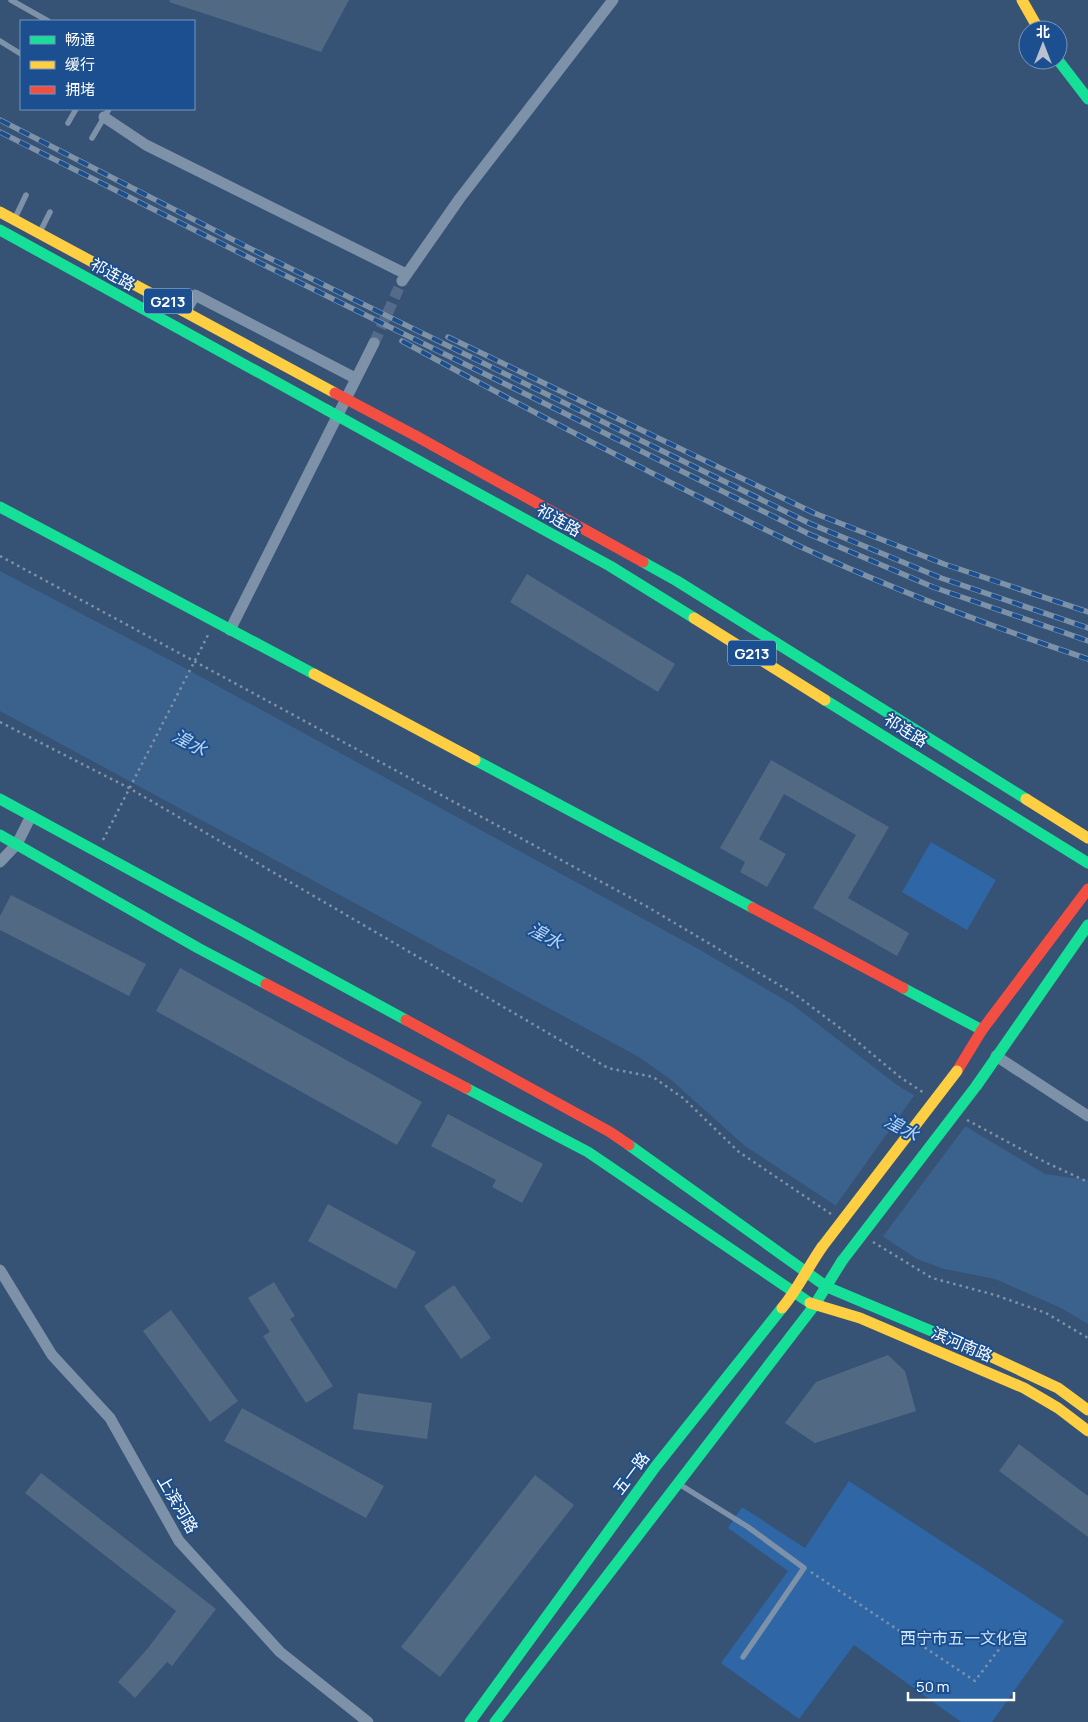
<svg xmlns="http://www.w3.org/2000/svg" width="1088" height="1722" viewBox="0 0 1088 1722" font-family="Manrope,'Noto Sans SC',sans-serif">
  <style>
    .green { fill: #2f66a5 }
    .water { fill: #3b618d }
    .pier { fill: #365274 }
    .building { fill: #526984 }
    .lines { fill: none; stroke-linecap: round; stroke-linejoin: round }
    .street-tunnel { stroke: #546c89; stroke-width: 11; stroke-dasharray: 11 5.5; stroke-linecap: butt }
    .path { stroke: #7d92a8; stroke-width: 2.5; stroke-dasharray: 2.5 4; stroke-linecap: butt }
    .lane { stroke: #7d92a8; stroke-width: 5.5 }
    .street { stroke: #7d92a8; stroke-width: 11 }
    .fast { stroke: #16e098; stroke-width: 11 }
    .slow { stroke: #ffcf43; stroke-width: 11 }
    .jam { stroke: #f24e42; stroke-width: 11 }
    .rail-casing { stroke: #7e92a7; stroke-width: 5.5 }
    .rail { stroke: #1b4f8f; stroke-width: 4; stroke-dasharray: 11; stroke-linecap: butt }
    .fast-bridge { stroke: #16e098; stroke-width: 11 }
    .slow-bridge { stroke: #ffcf43; stroke-width: 11 }
    .jam-bridge { stroke: #f24e42; stroke-width: 11 }
    .labels { text-anchor: middle; dominant-baseline: central; stroke-width: 4; stroke-linejoin: round; paint-order: stroke }
    .shield { fill: #1b4f8f; stroke: #bbcadd; stroke-width: 1 }
    .shield-label { font-size: 15px; font-weight: bold; fill: #fff }
    .street-label { font-size: 16px; fill: #fff; stroke: #1b4f8f }
    .park-label { font-size: 16px; fill: #cfe3fa; stroke: #1b4f8f }
    .water-label { font-size: 18px; font-style: italic; fill: #b5d3f5; stroke: #1b4f8f }
  </style>
  <rect width="100%" height="100%" fill="#365274"/>
  <!-- green -->
  <path class="green" d="M931,842L996,880L967,930L902,892Z
    M849,1481L1064,1621L992,1722H961L854,1645L799,1719L721,1663L788,1571L728,1528L742,1507L805,1548Z"/>
  <!-- water -->
  <path class="water" d="M0,571L183,667L702,951L793,1005L897,1085L1045,1174L1088,1180V1324L1061,1308L995,1279L944,1269L917,1259L745,1146L669,1078L637,1056L0,711Z"/>
  <!-- pier -->
  <path class="pier" d="M916,1093L967,1124L881,1239L834,1208Z"/>
  <!-- building -->
  <path class="building" d="M170,0H349L321,52L169,2Z
    M527,574L675,664L658,692L510,602Z
    M771,760L889,827L848,898L909,933L897,956L813,908L856,835L784,794L759,839L786,854L767,887L740,872L745,862L720,848Z
    M11,895L146,964L129,996L0,930V916Z
    M180,968L422,1102L397,1145L156,1011Z
    M448,1114L543,1164L522,1203L492,1187L496,1180L431,1146Z
    M328,1204L416,1252L396,1289L308,1241Z
    M274,1282L295,1316L290,1319L333,1386L306,1403L263,1336L270,1332L248,1298Z
    M454,1285L491,1338L461,1359L424,1306Z
    M171,1310L238,1401L210,1422L143,1331Z
    M888,1355L905,1371L916,1411L815,1443L785,1423L816,1382Z
    M358,1393L432,1403L427,1439L353,1429Z
    M242,1408L384,1486L366,1518L224,1441Z
    M1019,1444L1088,1496V1537L999,1471Z
    M41,1473L216,1609L172,1666L167,1662L135,1698L118,1682L148,1648L176,1611L25,1493Z
    M535,1475L574,1505L440,1677L401,1647Z"/>
  <g class="lines">
    <!-- street-tunnel -->
    <path class="street-tunnel" d="M374,343L402,281"/>
    <!-- path -->
    <path class="path" d="M0,556L646,906L796,995L848,1034L900,1077L924,1093
      M0,722L129,788L608,1068L653,1077L683,1098L739,1152L831,1214
      M103,840L209,633
      M967,1120L1045,1162L1088,1182
      M873,1242L932,1278L995,1295L1046,1313L1088,1338
      M811,1572L975,1681L1009,1636"/>
    <!-- lane -->
    <path class="lane" d="M11,0L48,21
      M0,41L21,54
      M68,123L76,109
      M92,138L109,109
      M15,218L26,195
      M41,230L50,212
      M679,1484L748,1527L804,1568L743,1657"/>
    <!-- street -->
    <path class="street" d="M104,117L146,145L406,274
      M402,281L460,198L613,0
      M186,311L195,295L355,378
      M230,630L374,343
      M0,862L17,844L31,816
      M996,1056L1088,1116
      M0,1270L52,1355L110,1418L179,1541L280,1652L368,1722"/>
    <!-- fast -->
    <path class="fast" d="M1058,60L1088,99
      M0,230L327,410
      M408,455L610,566L694,618
      M0,507L314,674
      M643,562L677,581L1026,799
      M825,700L1088,863
      M475,760L753,908
      M0,799L406,1020
      M0,835L198,948L266,984
      M903,988L982,1030
      M977,1085L1088,925
      M466,1088L588,1152L810,1303
      M629,1145L827,1287L979,1351
      M470,1722L656,1466L782,1308
      M495,1722L814,1306L842,1261"/>
    <!-- slow -->
    <path class="slow" d="M1022,0L1039,30
      M0,212L335,393
      M694,618L825,700
      M314,674L475,760
      M1026,799L1088,838
      M810,1303L860,1318L1024,1388L1058,1408L1088,1431
      M782,1308C798,1289 808,1267 822,1247
      M979,1351L1058,1388L1088,1410"/>
    <!-- jam -->
    <path class="jam" d="M416,436L643,562
      M753,908L903,988
      M266,984L466,1088
      M406,1020L610,1132L629,1145
      M957,1071L982,1030L1088,889"/>
    <!-- rail casing -->
    <g class="rail-casing">
      <path id="rail" d="M0,120L257,252L811,524L941,578L1088,628
        M0,132L254,260L809,534L933,587L1088,641
        M448,337L814,513L944,564L1088,612
        M402,341C532,412 664,481 797,545C891,589 990,626 1088,659"/>
    </g>
    <!-- rail -->
    <use href="#rail" class="rail"/>
    <!-- fast-bridge -->
    <path class="fast-bridge" d="M327,410L408,455
      M842,1261L977,1085"/>
    <!-- slow-bridge -->
    <path class="slow-bridge" d="M822,1247L957,1071"/>
    <!-- jam-bridge -->
    <path class="jam-bridge" d="M335,393L416,436"/>
  </g>
  <g class="labels">
    <!-- shield labels -->
    <g class="shield">
      <rect x="144" y="288.5" width="48" height="25" rx="4"/>
      <rect x="728" y="640.5" width="48" height="25" rx="4"/>
    </g>
    <g class="shield-label">
      <text x="168" y="301">G213</text>
      <text x="752" y="653">G213</text>
    </g>
    <!-- street labels -->
    <g class="street-label">
      <text transform="translate(113 274) rotate(29)">祁连路</text>
      <text transform="translate(559 520) rotate(29)">祁连路</text>
      <text transform="translate(906 730) rotate(32)">祁连路</text>
      <text transform="translate(962 1344) rotate(23)">滨河南路</text>
      <text transform="translate(631 1473) rotate(-53)">五一路</text>
      <text transform="translate(178 1504) rotate(60)">上滨河路</text>
    </g>
    <!-- park labels -->
    <g class="park-label">
      <text x="964" y="1638">西宁市五一文化宫</text>
    </g>
    <!-- water labels -->
    <g class="water-label">
      <text transform="translate(190 742) rotate(28)">湟水</text>
      <text transform="translate(546 935) rotate(28)">湟水</text>
      <text transform="translate(902 1127) rotate(28)">湟水</text>
    </g>
  </g>
  <!-- legend -->
  <rect x="20" y="20" width="175" height="90" fill="#1b4f8f" stroke="#7695bc"/>
  <rect x="30" y="36" width="25" height="8" fill="#16e098" stroke="#7695bc"/>
  <text x="65" y="45" font-size="15" fill="#ffffff">畅通</text>
  <rect x="30" y="61" width="25" height="8" fill="#ffcf43" stroke="#7695bc"/>
  <text x="65" y="70" font-size="15" fill="#ffffff">缓行</text>
  <rect x="30" y="86" width="25" height="8" fill="#f24e42" stroke="#7695bc"/>
  <text x="65" y="95" font-size="15" fill="#ffffff">拥堵</text>
  <!-- north arrow -->
  <g transform="translate(1043 45)"><circle r="24" fill="#1b4f8f" stroke="#7695bc"/>
  <path d="M0-4L9 19L0 12L-9 19Z" fill="#b9c2ce"/>
  <text y="-8" font-size="14" font-weight="bold" text-anchor="middle" fill="#ffffff">北</text>
  </g>
  <!-- scale -->
  <path d="M908 1692v8h106v-8" fill="none" stroke="#ffffff" stroke-width="2.5"/>
  <text x="916" y="1692" font-size="15" fill="#ffffff" stroke="#1b4f8f" stroke-width="4" paint-order="stroke">50 m</text>
</svg>
